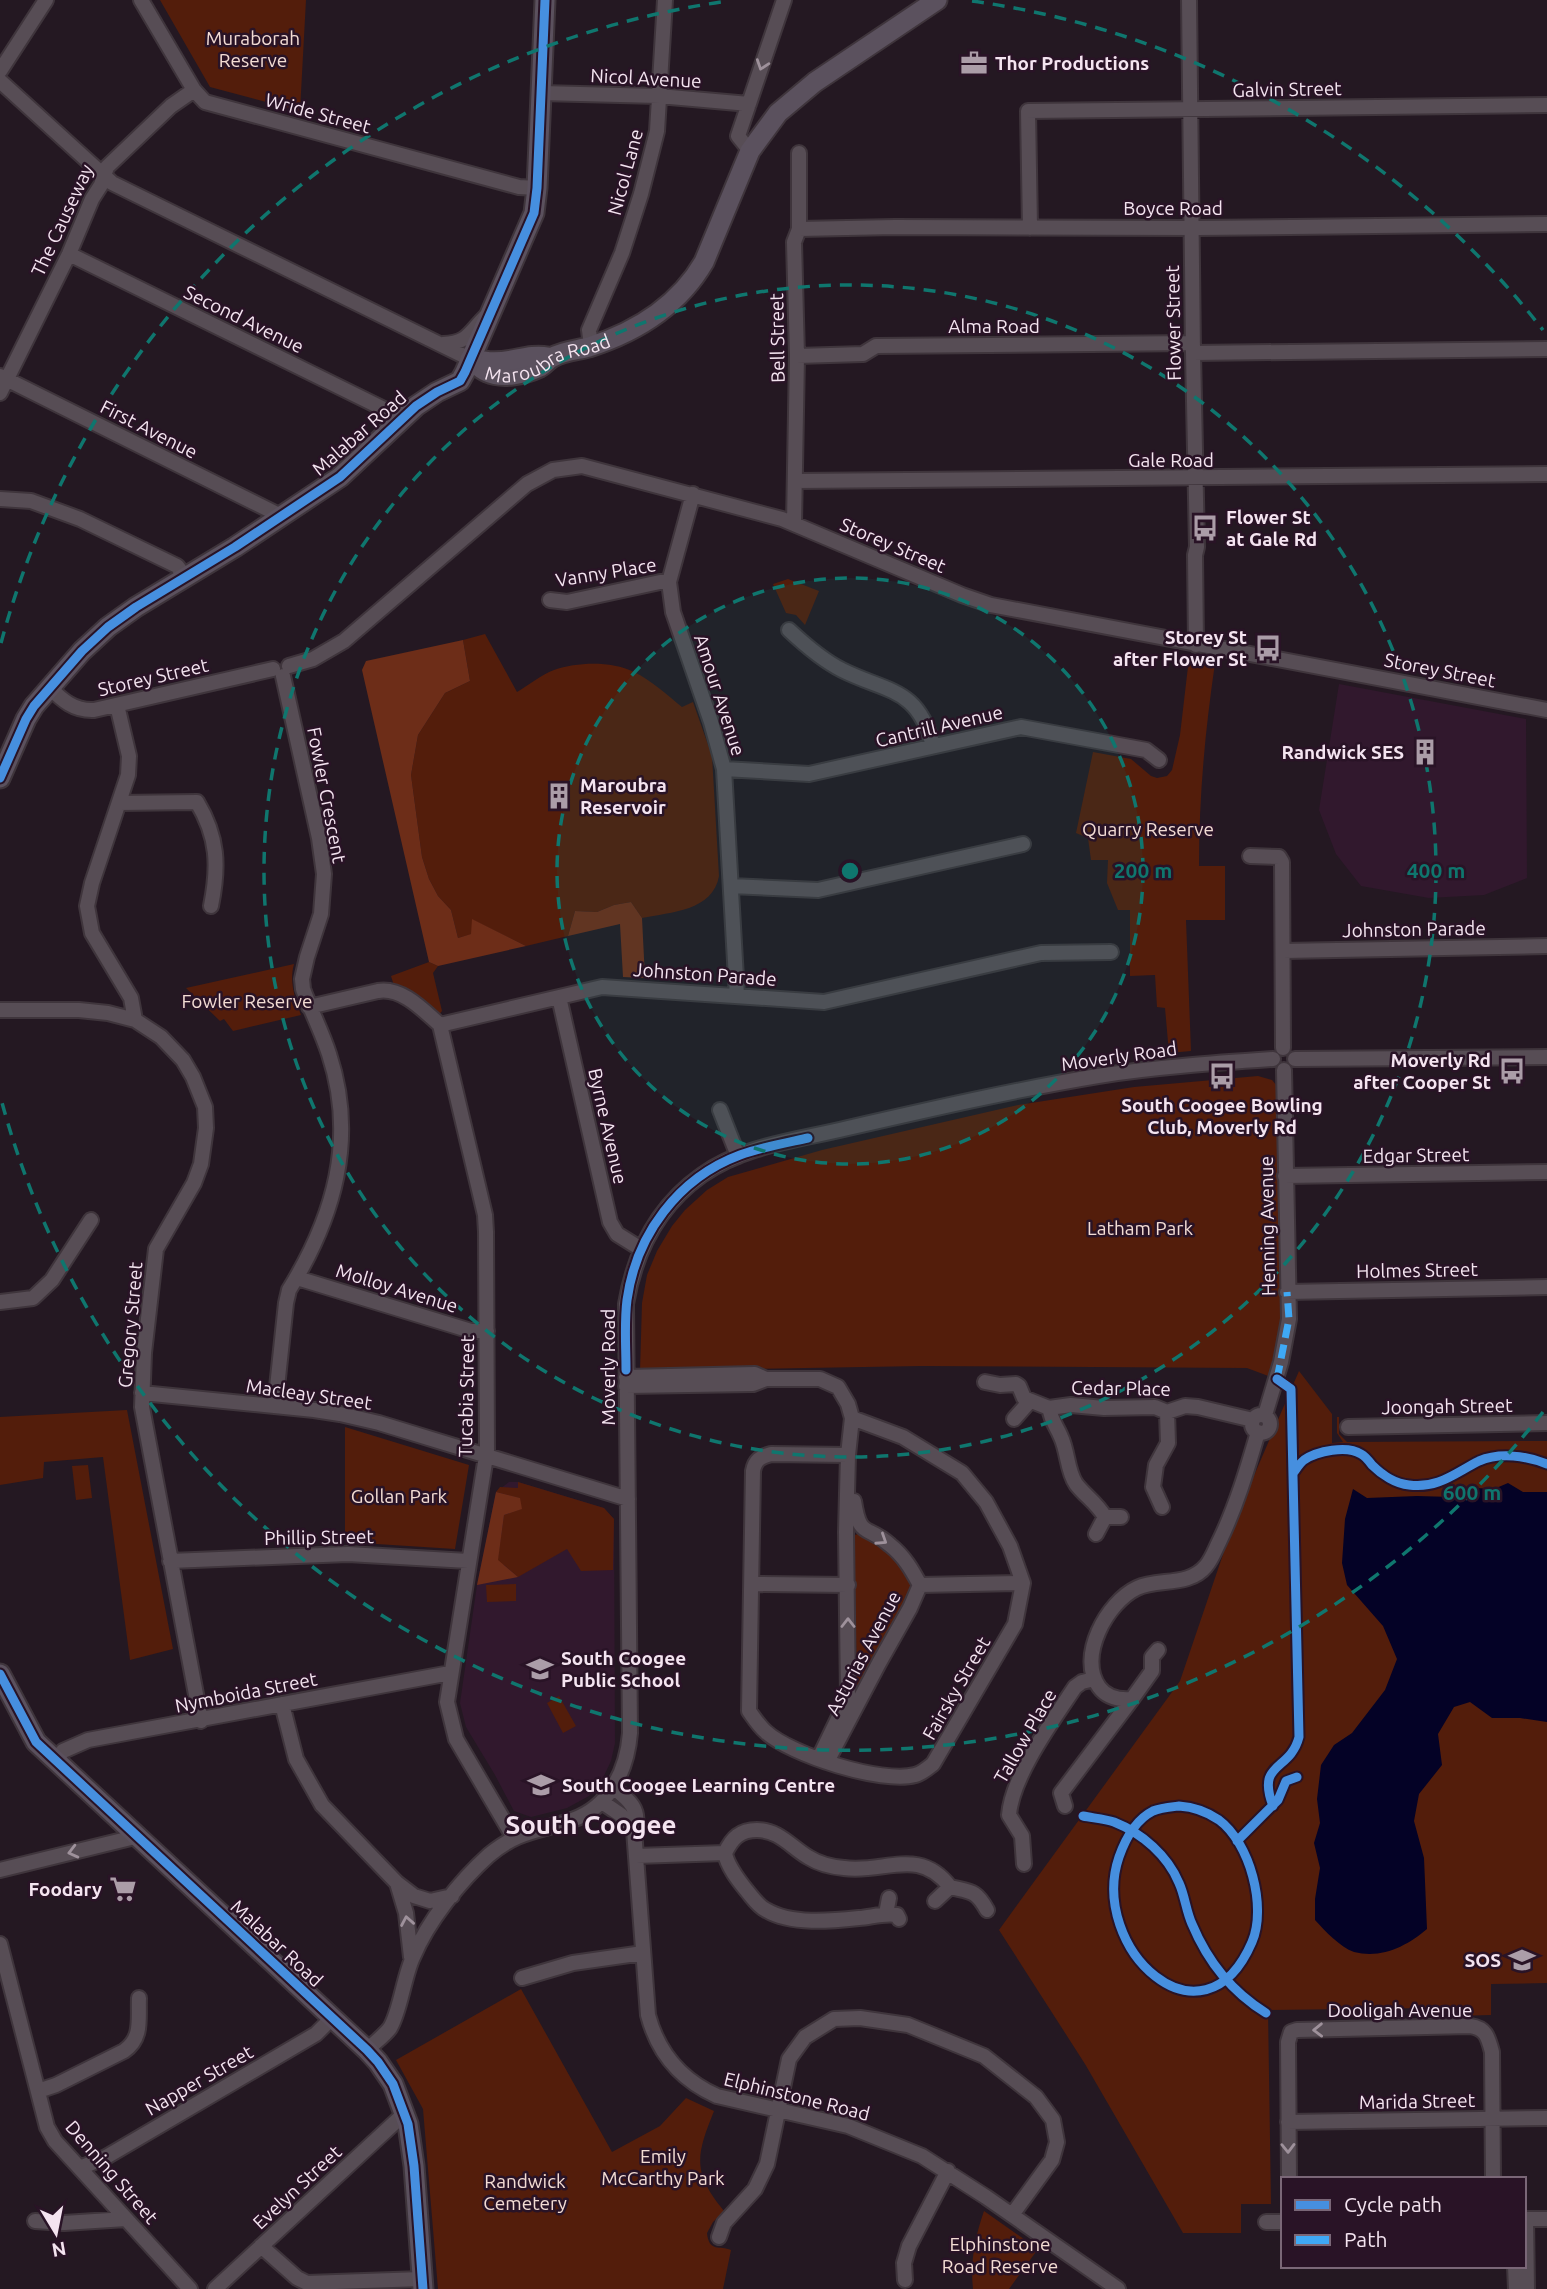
<svg xmlns="http://www.w3.org/2000/svg" width="1547" height="2289" viewBox="0 0 1547 2289" font-family="Ubuntu,sans-serif">
  <style>
    .built { fill: #31182d }
    .green { fill: #531d0b }
    .forest { fill: #6d2d18 }
    .water { fill: #040226 }
    .lines { fill: none; stroke-linecap: round; stroke-linejoin: round }
    .minor-casing { stroke: #3f353c; stroke-width: 18 }
    .major-casing { stroke: #3f353c; stroke-width: 23 }
    .minor { stroke: #574d55; stroke-width: 14 }
    .major { stroke: #5b515e; stroke-width: 19 }
    .quiet { stroke: #3fa9f5; stroke-width: 7; stroke-dasharray: 14 7; stroke-linecap: butt }
    .cycleway-casing { stroke: #291326; stroke-width: 13 }
    .cycleway { stroke: #468fdf; stroke-width: 9 }
    .oneway { stroke: #9e919b }
    .ring { fill: none; stroke: #0f766e; stroke-width: 3.5; stroke-dasharray: 12 9 }
    .labels { text-anchor: middle; dominant-baseline: central; stroke-width: 5; stroke-linejoin: round; paint-order: stroke }
    .park-label { font-size: 19px; fill: #f3dcd4; stroke: #291326 }
    .poi-label { font-size: 19px; font-weight: bold; fill: #f4e4f0; stroke: #291326; text-anchor: start }
    .street-label { font-size: 19px; fill: #f4e4f0; stroke: #291326 }
    .district-label { font-size: 26px; font-weight: bold; fill: #f4e4f0; stroke: #291326 }
    .centre { fill: #0f766e; stroke: #291326; stroke-width: 3.5 }
    .ring-label { font-size: 21px; text-anchor: middle; font-weight: bold; fill: #0f766e; stroke: #291326; stroke-width: 5; stroke-linejoin: round; paint-order: stroke }
  </style>
  <rect width="100%" height="100%" fill="#241822"/>
  <!-- built -->
  <path class="built" d="M1339,684L1526,719L1527,878L1484,895L1429,898L1361,886L1336,854L1319,810Z
    M509,1482H518L604,1508L614,1519L615,1743L611,1761L601,1782L589,1796L567,1808L531,1817L514,1811L495,1775L466,1727L460,1703L477,1585L496,1492Z"/>
  <!-- green -->
  <path class="green" d="M160,0H306L300,111L210,87Z
    M788,579L819,591L805,625L796,615L786,613L773,584Z
    M485,634L517,692C529,685 541,675 554,670C578,662 611,661 634,672C651,680 667,695 682,707L693,702L712,756L719,876C713,911 671,912 642,918L631,902L614,905L597,912L575,911L568,936L526,946L473,920L472,934L458,938L451,910L438,896L429,879L422,857L411,775L418,735L445,693L470,681L463,640Z
    M1189,658L1215,663C1205,732 1199,796 1199,866H1225V920H1186L1191,1051L1169,1053L1165,1008L1157,1007L1155,975L1130,976V910H1118L1107,883L1108,860H1091L1088,838L1076,833L1093,752L1131,759L1151,776L1157,778L1167,776L1172,770L1180,735Z
    M429,962L438,966L433,973L442,1011L434,1020L396,992L391,976Z
    M294,964C289,982 295,998 301,1015L233,1031L224,1019L220,1021L186,988Z
    M1258,1076L1272,1080L1277,1086L1281,1334L1271,1377L1247,1368L922,1366L640,1371L642,1303L647,1275L657,1251L672,1226L685,1210L707,1190L728,1177L822,1150L1018,1105L1134,1087Z
    M1299,1371L1332,1414V1443L1343,1442L1337,1433V1417H1339V1434L1347,1442L1547,1441V1983L1491,1984V2015L1455,2016L1431,2008L1268,2010L1271,2204H1241V2233H1183L1085,2064L999,1930L1180,1681L1234,1522Z
    M127,1410L173,1649L130,1660L103,1457L44,1462L43,1478L0,1485V1417Z
    M345,1427L469,1465L455,1549L345,1542Z
    M88,1465L92,1498L76,1500L72,1466Z
    M518,1482L604,1508L614,1519L613,1570L581,1571L567,1549L518,1577L504,1565L497,1564L504,1515L521,1509L519,1498L496,1492L500,1487L518,1488Z
    M860,1533L892,1551L911,1582L909,1600L857,1687L854,1538L855,1535Z
    M516,1584V1601L487,1602L486,1585Z
    M559,1696L576,1726L563,1733L547,1703Z
    M521,1989L612,2152L660,2126L686,2098L714,2111C696,2156 692,2172 724,2211L713,2222L707,2233C709,2253 720,2245 731,2250L723,2289H438L423,2109L396,2060Z
    M984,2211L1038,2249L1009,2289H973C970,2262 975,2237 984,2211Z"/>
  <!-- forest -->
  <path class="forest" d="M463,640L470,681L445,693L418,735L411,775L422,857L429,879L438,896L451,910L458,938L471,934L472,919L526,946L438,966L429,962L362,670L366,661Z
    M631,902L642,918L645,978L623,977L620,924L568,936L575,911L597,912L614,905Z
    M496,1492L520,1498L522,1509L504,1515L498,1560L518,1577L477,1585Z"/>
  <!-- water -->
  <path class="water" d="M1508,1483L1523,1492H1547V1722L1520,1718H1492L1470,1702L1454,1707L1438,1734L1442,1765L1419,1794L1414,1821L1424,1858L1427,1929C1407,1946 1382,1959 1354,1952C1340,1947 1325,1931 1315,1920V1899L1320,1868L1314,1843L1320,1823L1317,1799L1321,1765L1334,1745L1352,1733L1385,1690L1397,1659L1383,1626L1347,1585L1342,1563L1345,1519L1353,1489L1367,1498L1417,1496L1452,1497L1475,1488L1494,1489Z"/>
  <g class="lines">
    <!-- minor casing -->
    <g class="minor-casing">
      <path id="minor" d="M141,0L194,90L205,102L519,187L537,188
        M1189,0L1193,353L1197,547L1195,555L1196,645
        M0,71L46,0
        M0,81L112,183L470,359
        M541,93L659,96L749,104
        M750,151L738,136L784,0
        M1030,228L1028,111L1547,105
        M799,229L895,227L1198,228L1547,224
        M69,254L388,411L400,420
        M443,344C468,343 469,333 485,317
        M591,346L589,330L622,253L641,194L657,131L665,0
        M1193,353L1547,349
        M797,356L863,354L876,346L1193,343
        M0,376L281,516
        M0,393L69,254L92,199L101,185L107,167L171,106L194,90
        M796,481L1547,474
        M693,494L669,582L673,612L711,722L724,769L737,996
        M0,499L31,501L80,519L177,566L186,578
        M794,524L797,356L794,242L799,229V153
        M550,600L567,602L660,582H669
        M789,630C805,645 822,660 842,670C888,693 918,687 933,746
        M289,666L313,659L344,641L527,484L553,470L582,466L782,519L962,595L991,605L1547,710
        M49,687C62,700 74,711 94,710L273,669
        M117,705L129,756L128,775L92,883L87,906L92,933L131,998L135,1020
        M724,769L809,774L1021,727L1146,750L1159,760
        M119,803L197,802C218,837 219,866 211,906
        M1250,856L1279,857L1282,862L1283,1048
        M731,886L818,890L1023,844
        M1283,951L1547,946
        M559,997L610,1222L617,1234L641,1249
        M309,1007L378,991C402,987 423,1010 440,1025
        M0,1010H79L108,1013L135,1020L161,1037L183,1060L193,1077L205,1107L206,1128L201,1164L194,1183L156,1249L144,1353L142,1407L201,1721
        M440,1025L485,1215L486,1232L487,1450L447,1702L456,1739L514,1838
        M440,1025L602,987L824,1002L1041,953L1111,952
        M1295,1059L1547,1057
        M720,1110L738,1156
        M1285,1176L1547,1172
        M297,1278L471,1331H487
        M1287,1292L1547,1287
        M0,1302L33,1298L52,1280L91,1220
        M626,1377L755,1374L766,1379
        M985,1382L1000,1385L1016,1384L1019,1386L1024,1398L1049,1408L1071,1405L1104,1408L1155,1407L1167,1412L1185,1406L1198,1407L1253,1420
        M626,1386L753,1384L766,1379H820L838,1387L848,1404L852,1418L848,1455L846,1532L848,1698L819,1758
        M142,1393L314,1410L340,1414L379,1423L628,1499
        M275,1406L286,1303L289,1290C334,1217 357,1139 329,1054C322,1032 311,1011 303,989L302,979L307,957L321,914L324,874L319,838L283,676
        M1049,1408C1052,1423 1056,1425 1061,1437C1068,1452 1067,1471 1076,1484C1085,1496 1096,1502 1105,1517L1096,1534
        M1265,1415L1281,1362L1289,1319L1284,1070
        M1252 1424a9 9 0 1 1 18 0a9 9 0 1 1-18 0Z
        M1014,1419L1029,1402
        M1348,1427L1547,1423
        M848,1455L771,1454C760,1457 755,1460 753,1471L749,1711C754,1718 759,1726 766,1732C791,1755 882,1784 915,1775C921,1774 928,1768 933,1764L1015,1624L1023,1583L1010,1546L986,1502L962,1473L903,1437L852,1418
        M1162,1507L1153,1487L1156,1465L1168,1443L1167,1412
        M1105,1517H1121
        M170,1561L348,1554L468,1561
        M752,1584L848,1585
        M920,1585L1023,1583
        M1158,1650L1152,1657V1671L1132,1699C1120,1700 1107,1698 1099,1687C1077,1657 1107,1602 1137,1588C1158,1578 1189,1587 1206,1566C1212,1559 1215,1550 1219,1542C1236,1507 1247,1470 1258,1432
        M282,1704L296,1759L322,1805L397,1883L414,1896L430,1901L452,1896
        M830,1756L879,1663L910,1608L920,1585C912,1570 904,1556 890,1545C867,1524 860,1540 854,1501
        M55,1760L63,1751L88,1740L450,1673
        M614,1788C628,1799 642,1810 634,1830L648,2015C658,2053 681,2080 717,2096L848,2126L922,2156L986,2197L1118,2289
        M602,1802L621,1815L634,1830
        M1065,1806L1061,1793L1132,1699
        M725,1853C727,1866 739,1881 747,1891C753,1898 758,1906 766,1910C791,1925 831,1921 859,1918C872,1917 883,1913 897,1915L899,1919
        M636,1856L725,1853C732,1838 740,1830 757,1830C779,1830 791,1847 808,1857C819,1864 832,1867 844,1868C884,1874 919,1846 950,1887C971,1892 976,1890 987,1910
        M1024,1864L1022,1836L1009,1815C1012,1776 1053,1720 1075,1687L1082,1682L1094,1679
        M0,1870L139,1836
        M397,1883L406,1913L411,1957
        M935,1901L950,1887
        M886,1914L889,1898
        M0,1944L47,2127L55,2141L190,2289
        M522,1978L573,1963L643,1953
        M367,2050C374,2043 384,2036 390,2028C400,2012 404,1976 413,1957C428,1921 460,1881 489,1855C519,1830 538,1832 572,1820C610,1807 627,1770 630,1733L626,1304C635,1251 658,1206 702,1175C744,1145 799,1140 848,1128C931,1109 1014,1090 1098,1076C1156,1067 1214,1063 1273,1059
        M38,2091L56,2085L124,2051C143,2038 138,2019 139,1998
        M1288,2122L1547,2118
        M80,2168L106,2157L316,2034L332,2018
        M1289,2179L1288,2042L1291,2032L1297,2030L1470,2026C1486,2028 1488,2037 1492,2052L1493,2179
        M1524,2219H1547
        M1526,2219L1527,2289
        M35,2221L64,2223L126,2219
        M1266,2222H1283
        M719,2237L724,2223L755,2189L767,2164L789,2059L805,2037L834,2019L860,2018L908,2025L984,2056L1036,2097L1053,2120L1057,2142L1052,2160L1012,2215
        M261,2246L297,2278L307,2283L422,2279
        M1515,2266L1516,2289
        M905,2280L904,2263L909,2246L948,2171
        M215,2289L405,2113"/>
    </g>
    <!-- major casing -->
    <g class="major-casing">
      <g id="major">
        <path id="s1" d="M470,359C476,364 481,370 487,372C503,379 525,374 540,367C545,364 548,359 553,357C563,351 578,350 589,347C636,332 679,305 704,262L750,151L778,113L815,82L937,0"/>
        <path d="M485,361C509,365 526,353 548,357"/>
        <path d="M0,778L26,719L34,706L82,651L108,627L136,607L235,547L340,477L416,406L437,392L460,381L465,372L534,213L537,188L545,0"/>
        <path d="M0,1674L36,1742L367,2050L378,2062L393,2084L408,2124L414,2166L423,2289"/>
      </g>
    </g>
    <!-- minor -->
    <use href="#minor" class="minor"/>
    <!-- major -->
    <use href="#major" class="major"/>
    <!-- quiet -->
    <path class="quiet" d="M1277,1379L1289,1319L1287,1292"/>
    <!-- cycleway casing -->
    <g class="cycleway-casing">
      <path id="cycleway" d="M0,778L26,719L34,706L82,651L108,627L136,607L235,547L340,477L416,406L437,392L460,381L465,372L534,213L537,188L545,0
        M626,1370C626,1347 624,1323 627,1300C636,1235 678,1178 740,1155C762,1147 785,1143 808,1138
        M1294,1472C1297,1468 1300,1463 1304,1460C1317,1451 1347,1445 1361,1454C1365,1456 1369,1461 1372,1465C1382,1475 1396,1484 1409,1485C1438,1489 1455,1473 1479,1461C1500,1452 1527,1456 1547,1464
        M0,1674L36,1742L367,2050L378,2062L393,2084L408,2124L414,2166L423,2289
        M1179,1806C1194,1807 1206,1811 1219,1820C1250,1843 1267,1907 1252,1942C1203,2056 1088,1948 1119,1857C1125,1840 1135,1820 1153,1811C1160,1808 1171,1807 1179,1806Z
        M1273,1806C1256,1761 1290,1772 1299,1737L1291,1389L1277,1379
        M1083,1816C1093,1818 1105,1819 1114,1822C1142,1833 1168,1856 1179,1883C1185,1896 1186,1911 1192,1924C1207,1960 1232,1992 1266,2013
        M1237,1841L1278,1800L1286,1781L1297,1777"/>
    </g>
    <!-- cycleway -->
    <use href="#cycleway" class="cycleway"/>
  </g>
  <!-- one-way arrows -->
  <defs><path id="oneway-chevron" d="M-2-3.5L2.5 0L-2 3.5" fill="none" stroke-width="1.6" stroke-linecap="round" stroke-linejoin="round" transform="scale(1.75)"/></defs>
  <g class="oneway">
    <use href="#oneway-chevron" transform="translate(762 65) rotate(109)"/>
    <use href="#oneway-chevron" transform="translate(882 1540) rotate(33)"/>
    <use href="#oneway-chevron" transform="translate(848 1623) rotate(-90)"/>
    <use href="#oneway-chevron" transform="translate(73 1852) rotate(166)"/>
    <use href="#oneway-chevron" transform="translate(407 1921) rotate(-100)"/>
    <use href="#oneway-chevron" transform="translate(1318 2030) rotate(179)"/>
    <use href="#oneway-chevron" transform="translate(1288 2148) rotate(89)"/>
  </g>
  <!-- distance rings -->
  <circle cx="850" cy="871" r="293" fill="#0f766e" fill-opacity=".12"/>
  <g class="ring">
    <circle cx="850" cy="871" r="293"/>
    <circle cx="850" cy="871" r="586"/>
    <path d="M1543 1412A879 879 0 0 1 1 1099M1 643A879 879 0 0 1 728 1M972 1A879 879 0 0 1 1543 330"/>
  </g>
  <!-- icons -->
  <defs>
    <g id="office-bare" transform="scale(2.1)"><path d="M-6-3h4V-5.5h4V-3h4V5H-6ZM-1-4.5V-3h2v-1.5ZM-6 0V1H6V0Z" fill="#ab9da8" stroke="#291326" stroke-width="2.5" paint-order="stroke"/></g>
    <g id="bus-bare" transform="scale(2.1)"><path d="M-5-6H5V4H4V6H2V4H-2V6H-4V4H-5ZM-3.5-4V0h7V-4ZM-3.5 1.2v1.5H-2V1.2ZM2 1.2v1.5H3.5V1.2Z" fill="#ab9da8" stroke="#291326" stroke-width="2.5" paint-order="stroke"/></g>
    <g id="building-bare" transform="scale(2.1)"><path d="M-4-6H4V6H1V3H-1V6H-4ZM-2.5-4.3h1.7v1.8h-1.7ZM.8-4.3h1.7v1.8H.8ZM-2.5-1h1.7V.8h-1.7ZM.8-1h1.7V.8H.8Z" fill="#ab9da8" stroke="#291326" stroke-width="2.5" paint-order="stroke"/></g>
    <g id="school-bare" transform="scale(2.1)"><path d="M0-5L7-2L0 1L-7-2ZM-4 1L0 2.5L4 1V4Q0 6-4 4Z" fill="#ab9da8" stroke="#291326" stroke-width="2.5" paint-order="stroke"/></g>
    <g id="supermarket-bare" transform="scale(2.1)"><path d="M-6-5.5h2.5l.6 2H6L4.5 2H-2.5L-4.4-4H-6ZM-1.5 3.2a1.3 1.3 0 1 0 .1 0ZM3 3.2a1.3 1.3 0 1 0 .1 0Z" fill="#ab9da8" stroke="#291326" stroke-width="2.5" paint-order="stroke"/></g>
  </defs>
  <g fill-rule="evenodd">
    <use href="#office-bare" x="974" y="63"/>
    <use href="#bus-bare" x="1205" y="528"/>
    <use href="#bus-bare" x="1268" y="648"/>
    <use href="#building-bare" x="1425" y="752"/>
    <use href="#building-bare" x="559" y="796"/>
    <use href="#bus-bare" x="1512" y="1071"/>
    <use href="#bus-bare" x="1222" y="1076"/>
    <use href="#school-bare" x="540" y="1669"/>
    <use href="#school-bare" x="541" y="1785"/>
    <use href="#supermarket-bare" x="123" y="1889"/>
    <use href="#school-bare" x="1522" y="1960"/>
  </g>
  <g class="labels">
    <!-- park labels -->
    <g class="park-label">
      <text x="253" y="38">Muraborah<tspan x="253" dy="22">Reserve</tspan></text>
      <text x="1148" y="829">Quarry Reserve</text>
      <text x="247" y="1001">Fowler Reserve</text>
      <text x="1140" y="1228">Latham Park</text>
      <text x="399" y="1496">Gollan Park</text>
      <text x="663" y="2156">Emily<tspan x="663" dy="22">McCarthy Park</tspan></text>
      <text x="525" y="2181">Randwick<tspan x="525" dy="22">Cemetery</tspan></text>
      <text x="1000" y="2244">Elphinstone<tspan x="1000" dy="22">Road Reserve</tspan></text>
    </g>
    <!-- poi labels -->
    <g class="poi-label">
      <text x="995" y="63">Thor Productions</text>
      <text x="1226" y="517">Flower St<tspan x="1226" dy="22">at Gale Rd</tspan></text>
      <text x="1247" y="637" text-anchor="end">Storey St<tspan x="1247" dy="22">after Flower St</tspan></text>
      <text x="1404" y="752" text-anchor="end">Randwick SES</text>
      <text x="580" y="785">Maroubra<tspan x="580" dy="22">Reservoir</tspan></text>
      <text x="1491" y="1060" text-anchor="end">Moverly Rd<tspan x="1491" dy="22">after Cooper St</tspan></text>
      <text x="1222" y="1105" text-anchor="middle">South Coogee Bowling<tspan x="1222" dy="22">Club, Moverly Rd</tspan></text>
      <text x="561" y="1658">South Coogee<tspan x="561" dy="22">Public School</tspan></text>
      <text x="562" y="1785">South Coogee Learning Centre</text>
      <text x="102" y="1889" text-anchor="end">Foodary</text>
      <text x="1501" y="1960" text-anchor="end">SOS</text>
    </g>
    <!-- street labels -->
    <g class="street-label">
      <text transform="translate(646 78) rotate(3)">Nicol Avenue</text>
      <text transform="translate(1287 89) rotate(-1)">Galvin Street</text>
      <text transform="translate(318 113) rotate(15)">Wride Street</text>
      <text transform="translate(625 172) rotate(-75)">Nicol Lane</text>
      <text x="1173" y="208">Boyce Road</text>
      <text transform="translate(62 220) rotate(-65)">The Causeway</text>
      <text transform="translate(244 319) rotate(26)">Second Avenue</text>
      <text transform="translate(1173 323) rotate(-91)">Flower Street</text>
      <text x="994" y="326">Alma Road</text>
      <text transform="translate(777 338) rotate(-91)">Bell Street</text>
      <text stroke="none"><textPath href="#s1" startOffset="86">Maroubra Road</textPath></text>
      <text transform="translate(149 429) rotate(27)">First Avenue</text>
      <text transform="translate(359 433) rotate(-41)">Malabar Road</text>
      <text x="1171" y="460">Gale Road</text>
      <text transform="translate(893 545) rotate(23)">Storey Street</text>
      <text transform="translate(606 572) rotate(-9)">Vanny Place</text>
      <text transform="translate(1440 670) rotate(11)">Storey Street</text>
      <text transform="translate(153 677) rotate(-13)">Storey Street</text>
      <text transform="translate(720 695) rotate(72)">Amour Avenue</text>
      <text transform="translate(939 726) rotate(-13)">Cantrill Avenue</text>
      <text transform="translate(327 795) rotate(79)">Fowler Crescent</text>
      <text transform="translate(1414 929) rotate(-1)">Johnston Parade</text>
      <text transform="translate(705 974) rotate(4)">Johnston Parade</text>
      <text transform="translate(1119 1056) rotate(-8)">Moverly Road</text>
      <text transform="translate(608 1126) rotate(77)">Byrne Avenue</text>
      <text transform="translate(1416 1155) rotate(-1)">Edgar Street</text>
      <text transform="translate(1267 1226) rotate(-91)">Henning Avenue</text>
      <text transform="translate(1417 1270) rotate(-1)">Holmes Street</text>
      <text transform="translate(397 1288) rotate(17)">Molloy Avenue</text>
      <text transform="translate(130 1325) rotate(-85)">Gregory Street</text>
      <text transform="translate(608 1367) rotate(-90)">Moverly Road</text>
      <text transform="translate(1121 1388) rotate(1)">Cedar Place</text>
      <text transform="translate(309 1394) rotate(8)">Macleay Street</text>
      <text transform="translate(466 1396) rotate(-89)">Tucabia Street</text>
      <text transform="translate(1447 1406) rotate(-1)">Joongah Street</text>
      <text transform="translate(319 1537) rotate(-1)">Phillip Street</text>
      <text transform="translate(863 1653) rotate(-62)">Asturias Avenue</text>
      <text transform="translate(956 1688) rotate(-60)">Fairsky Street</text>
      <text transform="translate(246 1692) rotate(-11)">Nymboida Street</text>
      <text transform="translate(1025 1736) rotate(-60)">Tallow Place</text>
      <text transform="translate(277 1943) rotate(43)">Malabar Road</text>
      <text x="1400" y="2010">Dooligah Avenue</text>
      <text transform="translate(199 2080) rotate(-30)">Napper Street</text>
      <text transform="translate(797 2096) rotate(14)">Elphinstone Road</text>
      <text transform="translate(1417 2101) rotate(-1)">Marida Street</text>
      <text transform="translate(112 2172) rotate(49)">Denning Street</text>
      <text transform="translate(297 2187) rotate(-43)">Evelyn Street</text>
    </g>
    <!-- district labels -->
    <g class="district-label">
      <text x="591" y="1824">South Coogee</text>
    </g>
  </g>
  <circle cx="850" cy="871" r="10" class="centre"/>
  <g class="ring-label">
    <text x="1143" y="878">200 m</text>
    <text x="1436" y="878">400 m</text>
    <text x="1472" y="1500">600 m</text>
  </g>
  <!-- legend -->
  <rect x="1281" y="2177" width="245" height="91" fill="#291326" stroke="#7a6777" stroke-width="2"/>
  <rect x="1295" y="2200" width="35" height="10" fill="#468fdf" stroke="#7a6777" stroke-width="2"/>
  <text x="1344" y="2212" font-size="21" fill="#f4e4f0">Cycle path</text>
  <rect x="1295" y="2235" width="35" height="10" fill="#3fa9f5" stroke="#7a6777" stroke-width="2"/>
  <text x="1344" y="2247" font-size="21" fill="#f4e4f0">Path</text>
  <!-- north arrow -->
  <g transform="translate(56 2233) rotate(170)" stroke="#291326" stroke-width="5" paint-order="stroke">
  <path d="M0-5L12 26L0 18L-12 26Z" fill="#f4e4f0"/>
  <text y="-10" font-size="19" font-weight="bold" text-anchor="middle" fill="#f4e4f0">N</text>
  </g>
</svg>
